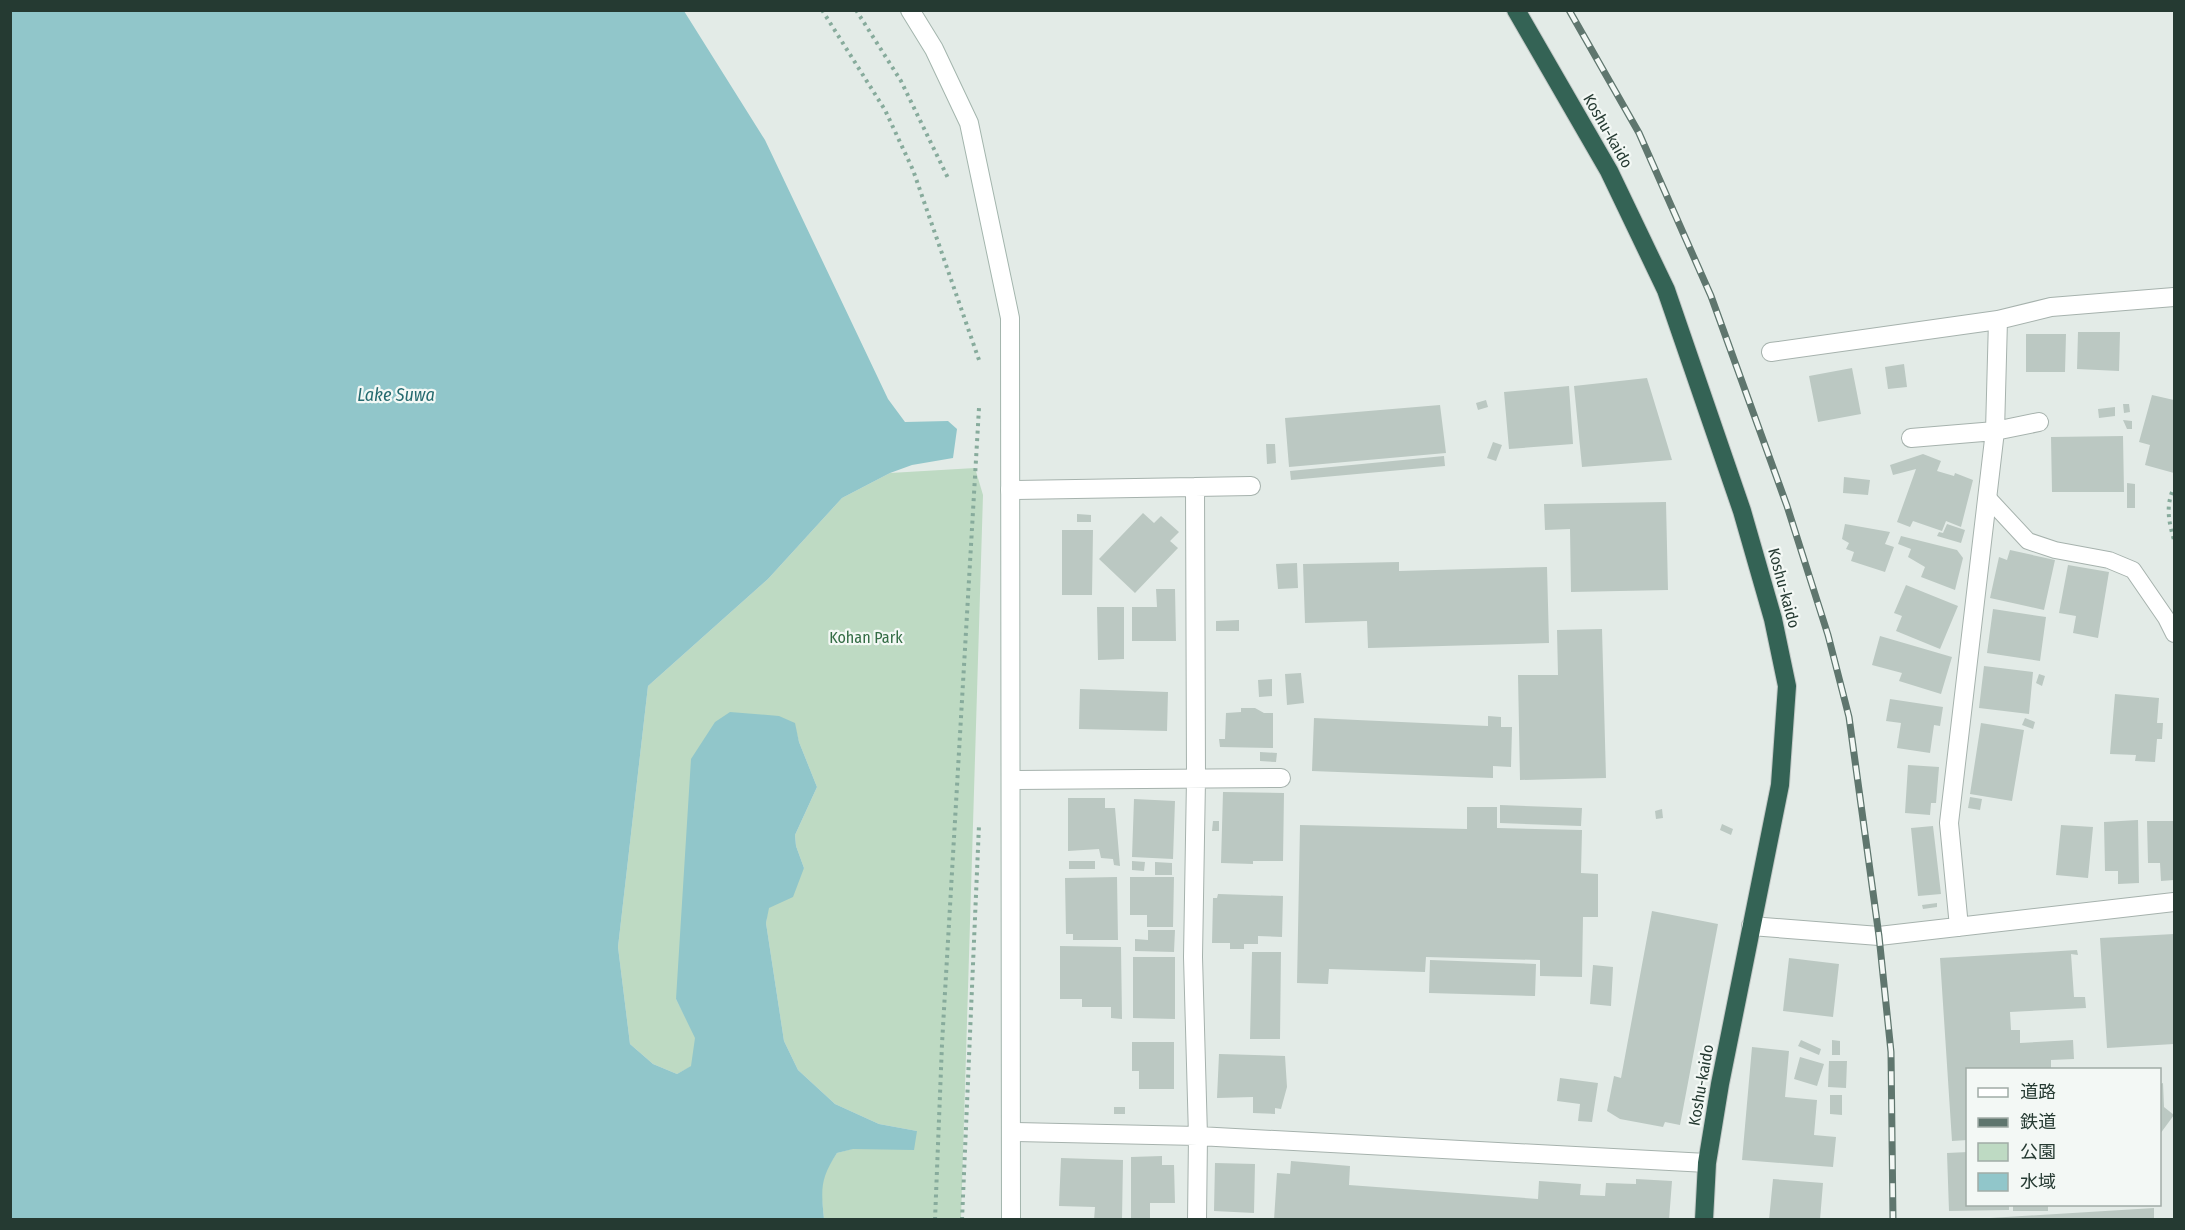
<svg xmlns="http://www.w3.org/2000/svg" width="2185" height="1230" viewBox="0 0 2185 1230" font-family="'Fira Sans Condensed','Noto Sans JP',sans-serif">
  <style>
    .green { fill: #bedac3 }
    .water { fill: #91c6ca }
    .building { fill: #bbc8c2 }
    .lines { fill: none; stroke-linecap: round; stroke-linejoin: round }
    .lane-casing { stroke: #a6b2ad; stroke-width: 18 }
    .street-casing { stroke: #a6b2ad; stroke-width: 20 }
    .secondary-casing { stroke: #a3b5ad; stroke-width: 20 }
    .highway-casing { stroke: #c2c8c6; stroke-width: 20 }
    .path { stroke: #87ab9c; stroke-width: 4; stroke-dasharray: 3 4.5; stroke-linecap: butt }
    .lane { stroke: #fff; stroke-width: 16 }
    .street { stroke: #fff; stroke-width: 18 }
    .secondary { stroke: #fff; stroke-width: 18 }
    .highway { stroke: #346355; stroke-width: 18 }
    .rail-casing { stroke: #5f766e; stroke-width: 7 }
    .rail { stroke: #f3f8f5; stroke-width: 4.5; stroke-dasharray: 14; stroke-linecap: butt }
    .labels { text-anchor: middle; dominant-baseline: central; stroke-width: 4.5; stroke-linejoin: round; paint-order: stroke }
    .street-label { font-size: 16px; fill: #253a32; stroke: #f3f8f5 }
    .park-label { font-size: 16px; fill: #336c44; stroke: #f3f8f5 }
    .water-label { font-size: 18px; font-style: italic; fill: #256a6f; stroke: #f3f8f5 }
  </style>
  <rect width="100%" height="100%" fill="#e3ebe7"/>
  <!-- green -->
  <path class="green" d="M975,468L983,495L961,1219H824L821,1190L825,1171L837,1153L917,1131L879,1124L835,1104L798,1070L784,1041L766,923L768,908L804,868L796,846L795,835L817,787L799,742L794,723L676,999L696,1038L692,1066L677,1074L653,1064L630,1044L618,947L648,686L768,579L842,498L890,473Z"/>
  <!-- water -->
  <path class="water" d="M10,11H684L765,140L888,399L905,422L948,421L957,429L953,458L912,465L890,473L842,498L768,579L648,686L618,947L630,1044L653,1064L677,1074L691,1066L695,1038L676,999L691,759L715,722L730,712L779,716L795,723L799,742L817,787L795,835L796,846L804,868L793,897L769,908L766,923L784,1041L798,1070L835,1104L879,1124L917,1131L914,1150L853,1149L837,1153C820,1179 821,1189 824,1219H11Z"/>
  <!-- building -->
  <path class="building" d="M2078,332H2120L2119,371L2077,369Z
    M2026,334H2066L2065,372H2026Z
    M1904,364L1907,387L1888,389L1885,367Z
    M1852,368L1861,414L1818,422L1809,376Z
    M1647,378L1672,460L1582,467L1574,386Z
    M1569,386L1573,444L1509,449L1504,392Z
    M2152,395L2174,400V473L2145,465L2150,445L2139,442Z
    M1486,400L1488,407L1478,410L1476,403Z
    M2123,404H2129L2130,412L2124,413Z
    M1440,405L1446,453L1289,467L1285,418Z
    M2115,407V416L2099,418L2098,409Z
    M2123,420L2132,421V429H2127Z
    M2123,436L2124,492H2052L2051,437Z
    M1493,442L1502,445L1496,461L1487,458Z
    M1266,444H1275L1276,463L1267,464Z
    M1923,454L1941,461L1937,471L1954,476L1955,473L1973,480L1961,527L1946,521L1942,531L1913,521L1910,527L1897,522L1916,469L1893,475L1890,465Z
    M1444,456L1445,466L1291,480L1290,471Z
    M1844,477L1870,480L1868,495L1843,493Z
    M2127,483L2135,484V508H2127Z
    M1666,502L1668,590L1571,592L1570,529L1545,530L1544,504Z
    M1143,513L1154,523L1161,516L1179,532L1170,541L1178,548L1135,593L1099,559Z
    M1077,514L1091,515V522H1077Z
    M1845,524L1890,532L1885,544L1894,547L1885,572L1851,561L1854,552L1846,549L1849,543L1842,539Z
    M1947,524L1965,530L1961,543L1937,536L1939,532L1943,533Z
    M1062,530H1093L1092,595H1062Z
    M1901,536L1957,550L1963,558L1955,590L1921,577L1925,567L1908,557L1911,549L1898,544Z
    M2010,550L2055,560L2044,610L1990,598L1999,557L2007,560Z
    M1399,562V571L1547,567L1549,643L1368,648L1367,621L1305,623L1303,564Z
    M1297,563L1298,588L1278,589L1276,564Z
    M2068,565L2109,572L2098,638L2073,633L2076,616L2059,613Z
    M1906,585L1958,606L1940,649L1896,631L1902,616L1894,613Z
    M1156,589H1175L1176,641H1132V607H1157Z
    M1097,607H1124V659L1098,660Z
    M1993,609L2046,617L2040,661L1987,653Z
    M1239,620V631H1216V621Z
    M1602,629L1606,778L1520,780L1518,675H1558L1557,630Z
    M1880,636L1952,657L1941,694L1899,681L1902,673L1872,665Z
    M1984,666L2033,672L2029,714L1979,708Z
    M1301,673L1304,703L1287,705L1285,674Z
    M2039,674L2045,676L2042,686L2036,683Z
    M1272,679V696L1259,697L1258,680Z
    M1080,689L1168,692L1167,731L1079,729Z
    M2115,694L2159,698L2157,723H2163L2162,739H2157L2155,762L2135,761L2136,755L2110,754Z
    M1890,699L1943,707L1940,726L1934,725L1930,753L1897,748L1901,723L1886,721Z
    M1241,708H1255L1264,713H1273V748L1220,747L1219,739H1225L1226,713L1241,712Z
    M1488,716L1501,717V727H1512L1511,767L1493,766V778L1312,771L1314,718L1488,726Z
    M2025,718L2035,722L2033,729L2022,725Z
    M1981,723L2024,730L2012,801L1970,794Z
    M1260,752L1277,753L1276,762L1260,761Z
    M1908,765L1939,767L1936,803H1931L1930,815L1905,813Z
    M1223,792L1284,793L1283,861H1253V864L1221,863Z
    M1970,797L1982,799L1980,810L1968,808Z
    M1068,798H1105V808H1115L1120,866L1114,865L1113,859L1101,858L1099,849L1068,851Z
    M1134,799L1175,801L1173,859L1132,857Z
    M1500,805L1582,808L1581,826L1500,823Z
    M1467,807H1497V828L1582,830L1581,873L1598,874V917H1583L1582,977L1540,976V960L1426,957L1425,972L1329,969L1328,984L1297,983L1300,825L1467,829Z
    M1662,809L1663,818L1656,819L1655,811Z
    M2138,820L2139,883L2118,884V871H2105L2104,822Z
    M1213,821H1219V831H1212Z
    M2147,821H2174V880L2161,881L2160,863H2148Z
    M1722,824L1733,829L1731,835L1720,830Z
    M2061,825L2093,827L2088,878L2056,875Z
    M1933,826L1941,894L1918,896L1911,828Z
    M1069,861H1095V869H1069Z
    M1132,861L1145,862L1144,871L1132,870Z
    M1155,862L1172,863V875H1155Z
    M1117,877L1118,940H1073V934H1066L1065,878Z
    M1130,877H1174L1173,927H1147V915H1130Z
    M1218,894L1283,896L1282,937L1258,936V944H1244V949H1230V943H1212L1213,898H1217Z
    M1937,903V907L1923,909L1922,905Z
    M1652,911L1718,924L1680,1125L1665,1122L1663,1127L1620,1119L1607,1111L1614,1076L1621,1078Z
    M1148,930H1175L1174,952L1135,951V939L1148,940Z
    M2174,934V1044L2107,1048L2100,938Z
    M1060,946L1121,947L1122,1019L1111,1018V1007H1082V999H1060Z
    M2077,950L2078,955L2071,954L2074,997H2085L2086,1008L2010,1012L2011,1030H2020V1043L2073,1040L2074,1059L2051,1060V1070H1968V1140L1952,1141L1940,958Z
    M1252,952H1281L1280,1039H1250Z
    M1133,957H1175V1019L1133,1018Z
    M1789,958L1839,964L1833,1017L1783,1011Z
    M1430,960L1536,964L1535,996L1429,993Z
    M1593,965L1613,967L1611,1006L1590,1004Z
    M1801,1040L1821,1049L1819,1055L1798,1046Z
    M1832,1040L1840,1041V1055H1832Z
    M1132,1042H1174V1089H1139V1071H1132Z
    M1752,1047L1789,1051L1785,1097L1817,1100L1814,1135L1836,1137L1833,1167L1742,1160Z
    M1219,1054L1285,1056L1287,1087L1281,1109L1275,1108V1114L1253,1113V1097L1217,1098Z
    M1800,1057L1824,1064L1817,1086L1794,1079Z
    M1829,1061H1847L1846,1088L1828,1087Z
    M1560,1078L1598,1083L1592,1122L1578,1121L1580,1104L1557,1101Z
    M2163,1083L2164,1107L2174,1115L2160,1134V1084Z
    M1830,1095H1842V1115L1830,1114Z
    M1114,1107H1125V1114H1114Z
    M1968,1152V1204H2009V1210L1949,1211L1947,1153Z
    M1162,1156V1165H1174L1175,1203H1150V1220H1131V1157Z
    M1061,1158L1123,1160L1122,1220H1094L1095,1207L1059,1206Z
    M1291,1161L1350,1166L1349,1185L1538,1199L1539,1181L1581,1184L1580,1195L1605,1196L1606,1183L1636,1184V1179L1672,1181L1669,1220H1274L1277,1173L1290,1174Z
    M1215,1163L1255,1164L1254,1213L1214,1211Z
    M1773,1179L1823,1183L1820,1220H1769Z
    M2013,1204H2048V1211H2013Z
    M2154,1208V1220H1990V1218Z"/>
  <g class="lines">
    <!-- lane casing -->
    <g class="lane-casing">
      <path id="lane" d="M1987,497L2028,541L2055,550L2109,560L2133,570L2166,618L2174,634"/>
    </g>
    <!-- street casing -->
    <g class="street-casing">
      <path id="street" d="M1771,352L1998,320L2051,307L2174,297
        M1911,438L1995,431L2039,422
        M1195,487L1251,486
        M1010,490L1195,487L1196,779L1193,957L1198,1136L1197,1220
        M1011,780L1281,778
        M1751,926L1879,936L2174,902
        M1959,927L1949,823L1995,431L1998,320
        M1012,1132L1198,1136L1707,1163"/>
    </g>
    <!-- secondary casing -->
    <g class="secondary-casing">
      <path id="secondary" d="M910,10L934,49L969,123L1010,318L1011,1220"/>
    </g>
    <!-- highway casing -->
    <g class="highway-casing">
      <path id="highway" d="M1516,10L1609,171L1666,290L1742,511L1773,619L1787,686L1780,785L1720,1084L1707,1163L1704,1220"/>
    </g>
    <!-- path -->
    <path class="path" d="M822,10L885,110L913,170L979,360
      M856,10L901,81L949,180
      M2172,492C2166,509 2169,522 2174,540
      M935,1220L942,1044L979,408
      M962,1220L979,825"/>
    <!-- lane -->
    <use href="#lane" class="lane"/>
    <!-- street -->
    <use href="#street" class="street"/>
    <!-- secondary -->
    <use href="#secondary" class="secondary"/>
    <!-- highway -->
    <use href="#highway" class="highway"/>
    <!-- rail casing -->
    <g class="rail-casing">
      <path id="rail" d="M1569,10L1639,133L1711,296L1787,506L1828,635L1849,717L1879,936L1891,1052L1893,1220"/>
    </g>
    <!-- rail -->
    <use href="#rail" class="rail"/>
  </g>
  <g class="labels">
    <!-- street labels -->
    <g class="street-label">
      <text transform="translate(1608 131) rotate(60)">Koshu-kaido</text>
      <text transform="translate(1784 588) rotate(75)">Koshu-kaido</text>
      <text transform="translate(1701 1085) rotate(-80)">Koshu-kaido</text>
    </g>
    <!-- park labels -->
    <g class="park-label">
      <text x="866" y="637">Kohan Park</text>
    </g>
    <!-- water labels -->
    <g class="water-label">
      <text x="396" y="395">Lake Suwa</text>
    </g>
  </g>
  <!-- border -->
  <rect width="2185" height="1230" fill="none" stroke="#253a32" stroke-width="24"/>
  <!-- legend -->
  <rect x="1966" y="1068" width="195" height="138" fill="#f3f8f5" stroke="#a1aca7" stroke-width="1.5"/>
  <rect x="1978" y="1088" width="30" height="9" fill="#ffffff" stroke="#a1aca7" stroke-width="1.5"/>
  <text x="2020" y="1098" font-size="18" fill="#253a32">道路</text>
  <rect x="1978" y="1118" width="30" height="9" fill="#5f766e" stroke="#a1aca7" stroke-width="1.5"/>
  <text x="2020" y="1128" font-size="18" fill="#253a32">鉄道</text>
  <rect x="1978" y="1143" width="30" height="18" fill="#bedac3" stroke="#a1aca7" stroke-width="1.5"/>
  <text x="2020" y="1158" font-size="18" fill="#253a32">公園</text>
  <rect x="1978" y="1173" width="30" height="18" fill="#91c6ca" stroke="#a1aca7" stroke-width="1.5"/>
  <text x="2020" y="1188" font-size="18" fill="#253a32">水域</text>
</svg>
